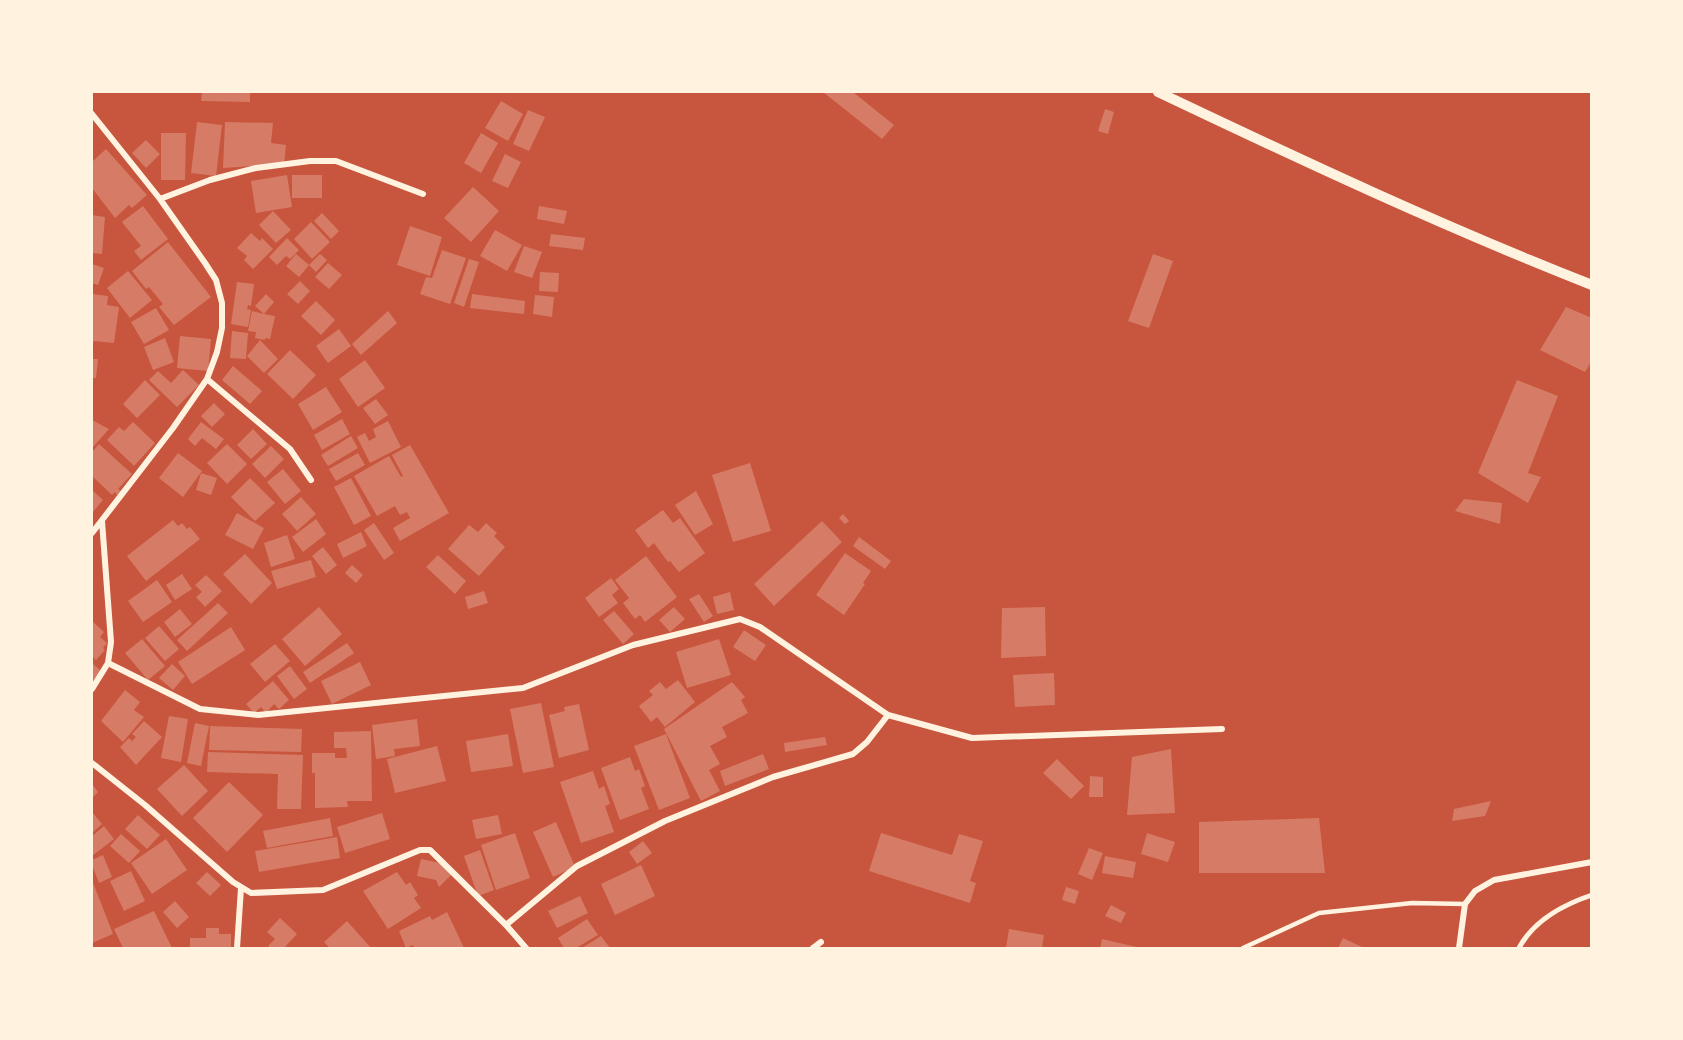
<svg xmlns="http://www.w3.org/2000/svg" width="1683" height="1040" viewBox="0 0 1683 1040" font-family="'DejaVu Sans',sans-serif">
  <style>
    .building { fill: #d67c66 }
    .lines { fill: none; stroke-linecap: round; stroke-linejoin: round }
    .service { stroke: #fff3e0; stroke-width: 4.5 }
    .pedestrian { stroke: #fff3e0; stroke-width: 5 }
    .minor { stroke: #fff3e0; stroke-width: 6 }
    .tertiary { stroke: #fff3e0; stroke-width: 10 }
  </style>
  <rect width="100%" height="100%" fill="#c8553d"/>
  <!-- building -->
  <path class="building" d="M202,92H250V102L201,101Z
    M823,92H853L894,125L882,139Z
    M501,101L523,114L508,141L485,128Z
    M1105,109L1114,112L1108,134L1098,131Z
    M528,110L545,117L529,151L513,144Z
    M197,122L222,125L216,176L191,173Z
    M225,122L273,123L271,143L286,145L284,164L223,168Z
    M161,133H186L185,180H161Z
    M481,133L498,143L481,173L464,163Z
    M146,140L160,154L146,168L132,153Z
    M106,149L147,195L132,208L129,205L115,218L92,188V162Z
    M505,154L521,162L508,188L492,181Z
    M287,175L292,207L256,213L251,181Z
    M292,175H322V198H292Z
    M473,187L499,211L471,242L444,218Z
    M143,206L168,239L141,260L134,251L141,246L122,222Z
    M539,206L567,211L564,224L537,219Z
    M273,211L291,230L276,243L259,225Z
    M322,213L339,231L331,239L314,221Z
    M92,215L105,217L102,254L92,253Z
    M311,222L330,242L312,259L294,239Z
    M410,226L442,237L430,276L397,265Z
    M495,230L522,245L507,271L480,256Z
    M251,233L260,241L262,238L273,249L253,269L244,260L247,256L237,248Z
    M551,234L585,238L583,250L549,246Z
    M287,238L299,250L290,259L286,256L277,265L269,257Z
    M168,242L211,297L174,325L159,307L163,304L149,287L146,289L132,271Z
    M524,246L542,252L532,278L514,272Z
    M442,250L466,258L450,304L420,294L426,277L432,278Z
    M296,254L309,265L299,277L286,266Z
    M320,254L327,260L316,272L309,265Z
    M1153,254L1173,261L1149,328L1128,321Z
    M469,259L479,262L464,307L454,303Z
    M328,263L342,275L329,289L315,277Z
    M92,264L104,268L98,285L92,283Z
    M128,271L152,300L130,318L107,288Z
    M540,272L559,273L558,292L539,291Z
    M300,281L310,291L298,304L287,294Z
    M237,282L254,284L251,306L248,305L247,309L251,310L248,327L231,324Z
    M92,294L108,296L107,305L119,307L114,343L94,341L92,345Z
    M266,294L274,302L264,314L275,316L270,339L265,338V340L255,338L256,332L248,331L252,311L264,314L255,306Z
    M472,294L525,301L524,314L470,308Z
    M535,295L554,297L552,317L533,314Z
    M316,301L335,320L321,335L301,316Z
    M1566,307L1592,318V360L1585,372L1540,350Z
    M156,308L169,330L144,344L131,322Z
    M388,311L397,323L361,355L352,344Z
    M339,329L351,346L328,363L316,346Z
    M232,331L248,333L246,359L230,358Z
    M180,336L211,339L208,371L177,368Z
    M165,338L174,362L153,370L144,347Z
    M260,340L278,359L264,373L247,356Z
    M290,350L316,375L293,399L267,374Z
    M92,359H98L96,378H92Z
    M365,360L385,388L358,407L339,379Z
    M233,366L262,391L250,404L222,380Z
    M183,370L199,385L177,407L149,380L158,371L171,383Z
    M145,380L160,395L137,418L123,404Z
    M1517,380L1558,396L1528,473L1541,477L1528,503L1478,473Z
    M326,387L342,412L313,430L298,404Z
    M376,399L388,415L375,424L363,408Z
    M214,403L225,414L212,427L201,416Z
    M342,419L350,434L322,450L314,435Z
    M92,420L109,429L93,447L92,446Z
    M388,421L401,447L370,463L357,437L365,433L369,441L376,437L373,429Z
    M133,422L155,443L134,466L107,440L119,427L124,431Z
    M201,422L224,439L216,449L202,438L195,446L188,439Z
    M253,429L267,444L251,459L237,445Z
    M351,436L358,448L328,466L321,455Z
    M99,444L132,474L118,489L121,491L117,495L115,492L112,495L92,476V452Z
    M227,444L247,464L227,484L207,463Z
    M410,445L449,513L400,541L393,528L410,518L407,512L400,515L395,506L377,516L354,476L389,456L401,477L403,476L392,455Z
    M271,446L284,459L265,478L252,464Z
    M178,453L202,471L183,497L159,478Z
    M358,453L365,465L336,481L329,469Z
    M750,463L771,531L733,542L712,475Z
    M283,469L301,491L285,504L267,482Z
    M201,473L217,478L211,495L196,490Z
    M250,478L275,503L255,521L231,497Z
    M351,478L371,516L354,525L334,487Z
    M92,490L103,500L92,513Z
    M696,491L713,524L695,535L675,505Z
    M301,497L316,514L297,531L282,514Z
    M1464,499L1502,503L1500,524L1455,511Z
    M663,510L673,523L680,518L705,553L679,572L670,561L668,562L654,543L648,548L635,530Z
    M237,513L264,528L253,549L225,535Z
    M843,514L849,521L845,524L839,518Z
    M316,519L326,534L303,552L292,537Z
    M173,520L178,526L182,523L187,529L190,527L200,539L146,581L127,556Z
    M822,521L842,542L774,606L754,584Z
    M374,523L394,553L384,560L364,530Z
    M486,523L497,533L494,536L505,547L479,576L448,549L469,525L478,532Z
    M361,532L367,546L343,558L337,544Z
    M287,535L295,559L271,567L264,543Z
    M859,537L891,561L885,569L853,546Z
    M323,547L337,565L326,574L312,556Z
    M845,553L871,571L863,583L865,584L844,615L816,595Z
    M245,554L272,583L251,604L223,574Z
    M438,555L466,581L455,594L426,567Z
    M646,556L677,597L645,622L640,615L635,619L623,603L629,598L615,580Z
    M311,560L316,577L277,589L271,571Z
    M352,565L363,575L356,583L345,573Z
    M182,574L192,589L175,600L166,585Z
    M206,575L222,591L205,607L196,597L202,592L195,585Z
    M611,578L619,589L612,595L618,603L599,617L585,598Z
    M157,580L172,602L143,622L128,601Z
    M484,591L488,603L468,609L465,597Z
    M730,592L734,610L717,614L713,597Z
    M699,594L713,616L704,622L689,599Z
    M218,603L228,613L187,651L177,640Z
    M319,607L342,634L305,666L282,639Z
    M674,607L685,619L670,632L659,620Z
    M1045,607L1046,656L1001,658L1002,608Z
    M180,609L192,624L175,637L164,622Z
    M614,611L634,634L623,644L603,620Z
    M92,621L104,632L100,637L107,643L103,648L105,650L96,660L92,656Z
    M159,626L179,649L165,661L145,638Z
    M231,627L245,650L192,684L178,662Z
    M744,630L766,645L755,661L733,647Z
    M142,639L165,666L148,680L125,653Z
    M719,639L731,675L687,688L676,652Z
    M347,643L354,653L310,683L303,672Z
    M275,644L290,661L265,682L250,664Z
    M360,662L371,685L332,704L321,681Z
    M92,663L101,671L92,683Z
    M172,664L185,676L173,690L159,678Z
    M290,666L307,689L294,699L277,676Z
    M1054,673L1055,705L1015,707L1013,675Z
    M678,680L695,702L665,727L657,717L651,722L639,706L653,695L649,691L660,682L666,689Z
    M273,681L289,700L279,709L274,704L266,713L261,707L254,713L246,704Z
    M732,682L745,697L741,700L748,713L722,727L727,737L710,746L720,764L709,770L720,791L701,801L664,729Z
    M125,690L140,702L134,710L144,717L123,742L101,721Z
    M541,703L554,767L523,773L510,709Z
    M579,704L589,750L559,758L549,715L565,711L564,707Z
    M169,716L188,719L181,762L161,758Z
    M417,719L420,746L394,749L395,756L376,759L372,725Z
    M144,721L162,737L136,765L120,747L129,738L132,741L136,737L132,734Z
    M195,723L209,726L201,766L187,763Z
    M210,726L302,729L301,752L209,750Z
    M371,731L372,801H347L348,807L315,808V773H312V753H335V758H347L346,748H334V732Z
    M508,734L513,766L471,772L466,741Z
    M666,734L690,798L659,810L634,746Z
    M825,737L827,745L785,752L784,743Z
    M437,746L446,781L395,793L387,759Z
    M1171,749L1175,813L1127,815L1132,757Z
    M208,752L303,755L301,809H277L278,774L207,772Z
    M763,754L769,769L725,786L720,771Z
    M630,757L635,771L639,769L645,786L641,788L649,809L620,820L601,768Z
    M1057,759L1084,786L1071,799L1043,773Z
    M184,765L208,791L182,816L157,789Z
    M593,771L599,789L604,786L610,804L605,806L614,832L581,843L560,782Z
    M1090,776L1103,777V797H1089Z
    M229,782L263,815L227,852L193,818Z
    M92,784L98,792L92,798Z
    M1491,801L1485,816L1452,821L1454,809Z
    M92,812L102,824L92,833Z
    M382,813L390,839L345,853L337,827Z
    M138,815L160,835L147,849L125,829Z
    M498,815L502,834L476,839L472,820Z
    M330,818L333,836L267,848L263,831Z
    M1319,818L1325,873H1199V822Z
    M556,822L575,867L553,877L533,832Z
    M104,826L114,839L92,856V836Z
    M515,833L530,878L496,890L481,845Z
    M881,833L952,855L959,834L983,841L970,881L976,883L970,903L869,871Z
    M1147,833L1175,842L1168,862L1141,854Z
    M121,834L140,851L129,863L110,846Z
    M337,837L340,858L259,872L255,851Z
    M166,839L187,870L152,894L131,863Z
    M643,841L652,853L637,864L629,852Z
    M1089,848L1103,853L1092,880L1078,874Z
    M480,850L494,890L478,896L464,856Z
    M103,855L112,877L99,883L92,865V860Z
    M1105,856L1136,862L1133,878L1102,873Z
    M421,859L440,863L452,874L439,887L436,880L417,876Z
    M641,865L655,896L615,915L601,884Z
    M131,871L145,901L124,911L110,881Z
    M207,872L221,885L210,896L196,883Z
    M397,872L406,885L410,882L418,895L414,898L421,908L388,929L363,891Z
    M92,880L113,934L92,943Z
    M1066,887L1079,891L1075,904L1062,900Z
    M580,896L588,913L557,928L548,911Z
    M175,901L189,917L177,928L163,912Z
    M1111,905L1126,913L1121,923L1105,916Z
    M154,911L172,948H123L114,929Z
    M447,912L464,948H414L413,945L406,948L399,931L430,916L432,920Z
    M280,918L297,934L284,948H271L268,946L275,939L267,932Z
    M587,919L598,935L576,948H564L558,938Z
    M347,921L371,948H330L324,942Z
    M206,928H219V934H231V948H190V938H206Z
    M1009,929L1044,935L1042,948H1006Z
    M601,936L610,948H582Z
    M1343,938L1364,948H1338Z
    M1102,939L1141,948H1100Z"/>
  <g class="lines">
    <!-- service -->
    <path class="service" d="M1243,948L1319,913L1412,903L1465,904"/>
    <!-- pedestrian -->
    <path class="pedestrian" d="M1519,948C1534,920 1562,905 1592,895"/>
    <!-- minor -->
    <path class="minor" d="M92,114L160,199L205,263L216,280L222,303V328L217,352L207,379L173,428L92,533
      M160,199L210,180L256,168L310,161H336L423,194
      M207,379L290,449L311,480
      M108,663L200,709L258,715L523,688L633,645L740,619L760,627L888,715L972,738L1222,729
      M92,689L108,663L111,642L102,521
      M92,763L145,805L233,882L251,893L323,890L420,850H430L506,925L526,948
      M506,925L577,866L665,821L773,777L853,754L867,742L888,715
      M237,948L241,888
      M813,948L821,942
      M1459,948L1465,904L1475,891L1494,880L1592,862"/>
    <!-- tertiary -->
    <path class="tertiary" d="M1158,92C1301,160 1444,227 1592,285"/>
  </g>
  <!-- border -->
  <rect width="1683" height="1040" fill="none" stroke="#fff3e0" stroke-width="186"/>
</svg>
